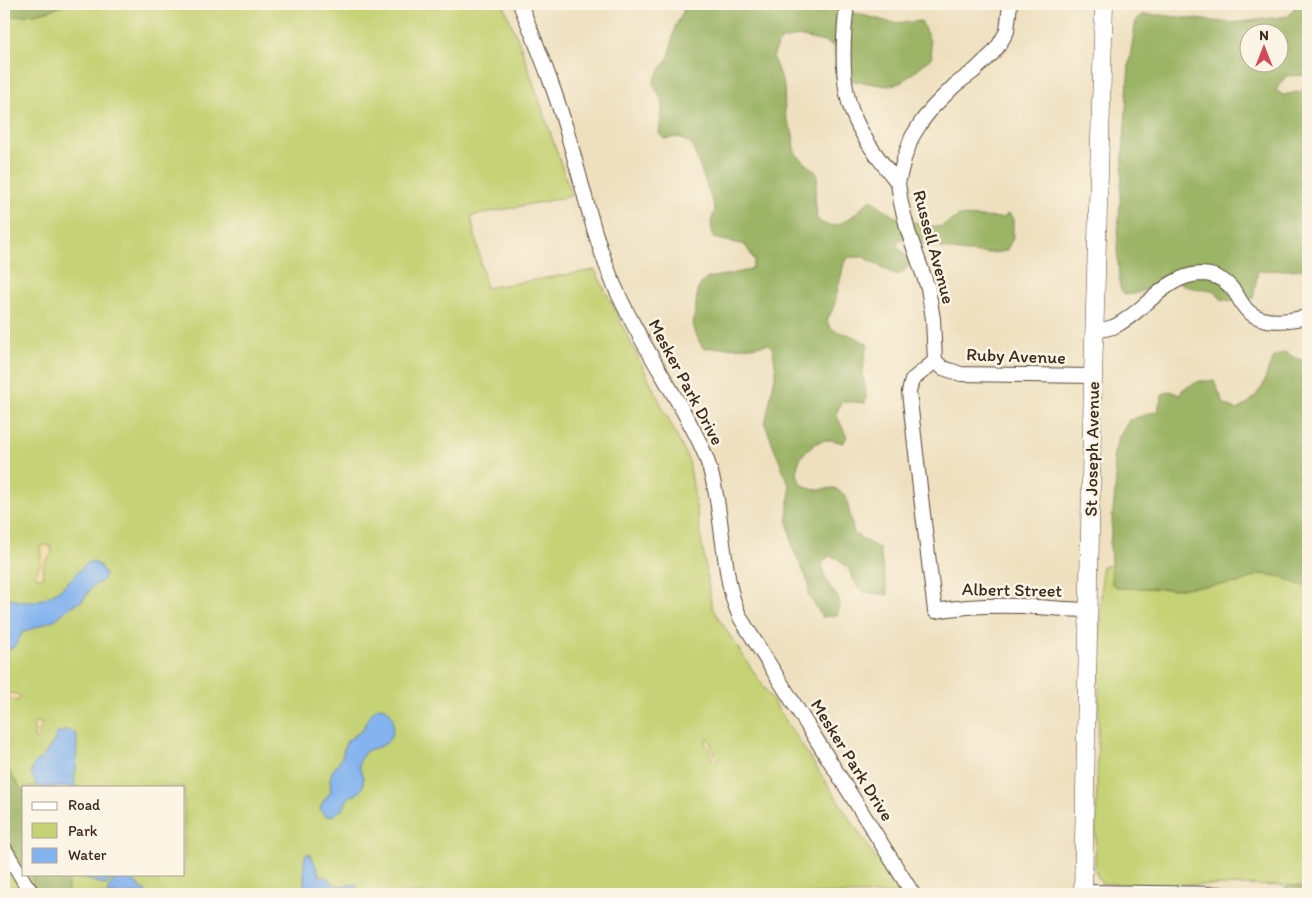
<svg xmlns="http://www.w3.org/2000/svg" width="1312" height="898" viewBox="0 0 1312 898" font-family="Itim,sans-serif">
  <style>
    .green { fill: #c5d274; stroke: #807e49; fill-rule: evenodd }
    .forest { fill: #9cb466; stroke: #6c6f42; fill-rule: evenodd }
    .sand { fill: #eeda9e; stroke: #94825e }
    .water { fill: #84b4ef; stroke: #606f86 }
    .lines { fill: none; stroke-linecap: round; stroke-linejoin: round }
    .minor-casing { stroke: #564536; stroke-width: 16 }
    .major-casing { stroke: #564536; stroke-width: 19 }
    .minor { stroke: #fff; stroke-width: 14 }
    .major { stroke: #fff; stroke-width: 18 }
    .labels { text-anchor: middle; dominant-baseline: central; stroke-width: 5; stroke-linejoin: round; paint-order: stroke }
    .street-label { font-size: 18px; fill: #3b2a1e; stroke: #fcf5e5 }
  </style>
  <rect width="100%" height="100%" fill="#fcf5e5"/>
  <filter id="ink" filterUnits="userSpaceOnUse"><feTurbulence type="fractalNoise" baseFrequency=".02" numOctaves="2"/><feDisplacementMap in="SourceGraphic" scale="10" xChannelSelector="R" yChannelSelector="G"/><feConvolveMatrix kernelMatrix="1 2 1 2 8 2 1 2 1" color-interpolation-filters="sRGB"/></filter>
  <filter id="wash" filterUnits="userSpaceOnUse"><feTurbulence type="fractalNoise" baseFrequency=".0096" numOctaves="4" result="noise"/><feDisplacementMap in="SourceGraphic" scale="20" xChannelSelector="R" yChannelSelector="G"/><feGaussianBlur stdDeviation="1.12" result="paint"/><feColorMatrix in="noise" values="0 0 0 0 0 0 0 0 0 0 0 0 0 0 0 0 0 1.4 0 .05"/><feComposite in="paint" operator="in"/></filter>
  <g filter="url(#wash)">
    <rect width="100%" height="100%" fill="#eee0bf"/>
    <!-- green -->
    <path class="green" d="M15,4H503L521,47L572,196L471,216L486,288L595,270L689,461L712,608L899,894H4V8ZM24,787H184V874H24Z
      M1102,566H1308V886L1102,884C1098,878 1095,873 1095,866Z"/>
    <!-- forest -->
    <path class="forest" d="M4,4H67C47,13 26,16 4,17Z
      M687,4H820L893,23L921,21L930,41L932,57L902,82L888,86L836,78L835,48L829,43L798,36L783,40L777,45L773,58L784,86L785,115L793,134L794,149L797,155L818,174L815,196L817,219C836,238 857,211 871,199L893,216L925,225L940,227L959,216L1003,218L1009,213L1013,219V238L1006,251C975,258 930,245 899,239L897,246L912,261L902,273L895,275L864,257H849L844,263L834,307L827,320C832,334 839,331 850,335C856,337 862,341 868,344C865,354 863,364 863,375C864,385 868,393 865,403L842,401L836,414L847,437L843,443C838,442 832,439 827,440C804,442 782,477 811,489C817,491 828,488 835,488L846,496L854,534L879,548L888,595L864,592L858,588L848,568L837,558L830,556L823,560C822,567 823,573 826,580C831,593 846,597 837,615L822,617L808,594L809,585L806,577L793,549L787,517L790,488L765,424L776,372L773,349L768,344L752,347L703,348L699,341L693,326L698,289L702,283L708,278L746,271L752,268L755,261L745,245L713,238L711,223L715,209L692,145L679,137L664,139L659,133L663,103L653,83L656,76L669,57L675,27Z
      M1294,4H1308V75L1286,76L1276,90L1283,95L1302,91H1308V269L1258,271L1253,298L1237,302L1221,299C1211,284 1203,292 1189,287C1177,284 1173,278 1159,277L1157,284L1135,294L1125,295L1120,288L1117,249L1129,63L1136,20L1143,15H1160L1231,23L1289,16L1294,9ZM1250,32H1280V62H1250Z
      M1286,352L1293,357L1308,362V586L1297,584L1282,577L1261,574L1239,583L1173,589L1119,588L1112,584L1110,544L1116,480L1113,457L1118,439L1129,420L1157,411L1163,394L1170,391L1180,395L1183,389L1200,381H1214L1224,404L1238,410L1252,400L1263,386L1268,370L1274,357Z
      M4,762L8,768L11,775L24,792V866L4,840Z
      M30,874H67L68,888L67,894H36V891Z
      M1291,885L1302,888L1308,892V894H1276Z"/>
    <!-- sand -->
    <path class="sand" d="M46,545L50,546C55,556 50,554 45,562C42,565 43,571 43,576L40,578L36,576L35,574C41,565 42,559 40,549L41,546Z
      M9,693L17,694L20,696L18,701L11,699L4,700V696Z
      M38,722L42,723V726L39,731V738L36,740L34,737L35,732L33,726L35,723Z
      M707,738L711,742V745L718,760L717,762L712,761V755L705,743Z"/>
    <!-- water -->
    <path class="water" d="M92,561L99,565L105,574L102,581L92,587L83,600L69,608L56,619L22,633L15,646L4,653V596C8,597 14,600 19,601C39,605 58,593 71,579C78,572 83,565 92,561Z
      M378,707L386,708C387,710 389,711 391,714C396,723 393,741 383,745C376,749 367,748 363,755C356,766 360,767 363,777C364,781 363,785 362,789L356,795L350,796L347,800L343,809L332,816H325L320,809L323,802L331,791L330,779L332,772L342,757L345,745L348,740L363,730C366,720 370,714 378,707Z
      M67,730L74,732L77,737L76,771L74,776L75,787H37L31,773L33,766L45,754L54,741L56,734Z
      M306,854H310L321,877H326C329,879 333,883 336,885C343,888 351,884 357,884L356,891L354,894H302C307,881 301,867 306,854Z
      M81,874H110L113,878L106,885L83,878Z
      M126,878L133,880L148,894H107L109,887L115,879Z"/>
  </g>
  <g filter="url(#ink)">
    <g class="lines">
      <!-- minor casing -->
      <g class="minor-casing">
        <path id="minor" d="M520,4C539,50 558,97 571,146C584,191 594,237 612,280C628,318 650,354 671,390C684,413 698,435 707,460C718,491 720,525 725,557C728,579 731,599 741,619L913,894
          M847,4C843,37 840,88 855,119C865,142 882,163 898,183
          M1095,330C1101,330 1107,329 1113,327C1144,313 1165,275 1201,274C1217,274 1230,283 1238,297C1241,302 1244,308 1249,312C1266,326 1289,320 1308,317
          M935,361L912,380L909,392L923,514L935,611C964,606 993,605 1022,606C1044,607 1066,610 1088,610
          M935,361L933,319L928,288L908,231L901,203L898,183L904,159L912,137L922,121L933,107L955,85L974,71L992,54L999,45L1007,31L1010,4
          M935,361L943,368L961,374L1093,376
          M4,848L25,883L33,894
          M1083,892L1220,894"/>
      </g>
      <!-- major casing -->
      <g class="major-casing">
        <path id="major" d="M1083,894L1093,376L1104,4"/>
      </g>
      <!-- minor -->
      <use href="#minor" class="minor"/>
      <!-- major -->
      <use href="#major" class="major"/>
    </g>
  </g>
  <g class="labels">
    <!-- street labels -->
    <g class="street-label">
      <text transform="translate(934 247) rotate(75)">Russell Avenue</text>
      <text transform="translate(1016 356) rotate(2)">Ruby Avenue</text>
      <text transform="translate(686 382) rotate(62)">Mesker Park Drive</text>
      <text transform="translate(1092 449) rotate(-89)">St Joseph Avenue</text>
      <text transform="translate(1012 590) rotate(1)">Albert Street</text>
      <text transform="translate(852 760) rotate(58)">Mesker Park Drive</text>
    </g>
  </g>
  <!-- margin -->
  <rect width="1312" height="898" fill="none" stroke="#fcf5e5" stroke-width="20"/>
  <!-- legend -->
  <rect x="22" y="786" width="162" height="90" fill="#fcf5e5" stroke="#afa495"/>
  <rect x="32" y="802" width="25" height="8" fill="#ffffff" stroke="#afa495"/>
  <text x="68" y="810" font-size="15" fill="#3b2a1e">Road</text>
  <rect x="32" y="823" width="25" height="15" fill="#c5d274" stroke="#afa495"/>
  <text x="68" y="836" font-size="15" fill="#3b2a1e">Park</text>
  <rect x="32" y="848" width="25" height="15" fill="#84b4ef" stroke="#afa495"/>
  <text x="68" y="860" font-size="15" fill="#3b2a1e">Water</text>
  <!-- north arrow -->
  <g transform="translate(1264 48)"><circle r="24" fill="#fcf5e5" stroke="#afa495"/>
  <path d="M0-4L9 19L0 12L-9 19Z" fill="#d1495b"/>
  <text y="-8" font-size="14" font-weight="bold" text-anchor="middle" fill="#3b2a1e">N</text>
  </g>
</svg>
